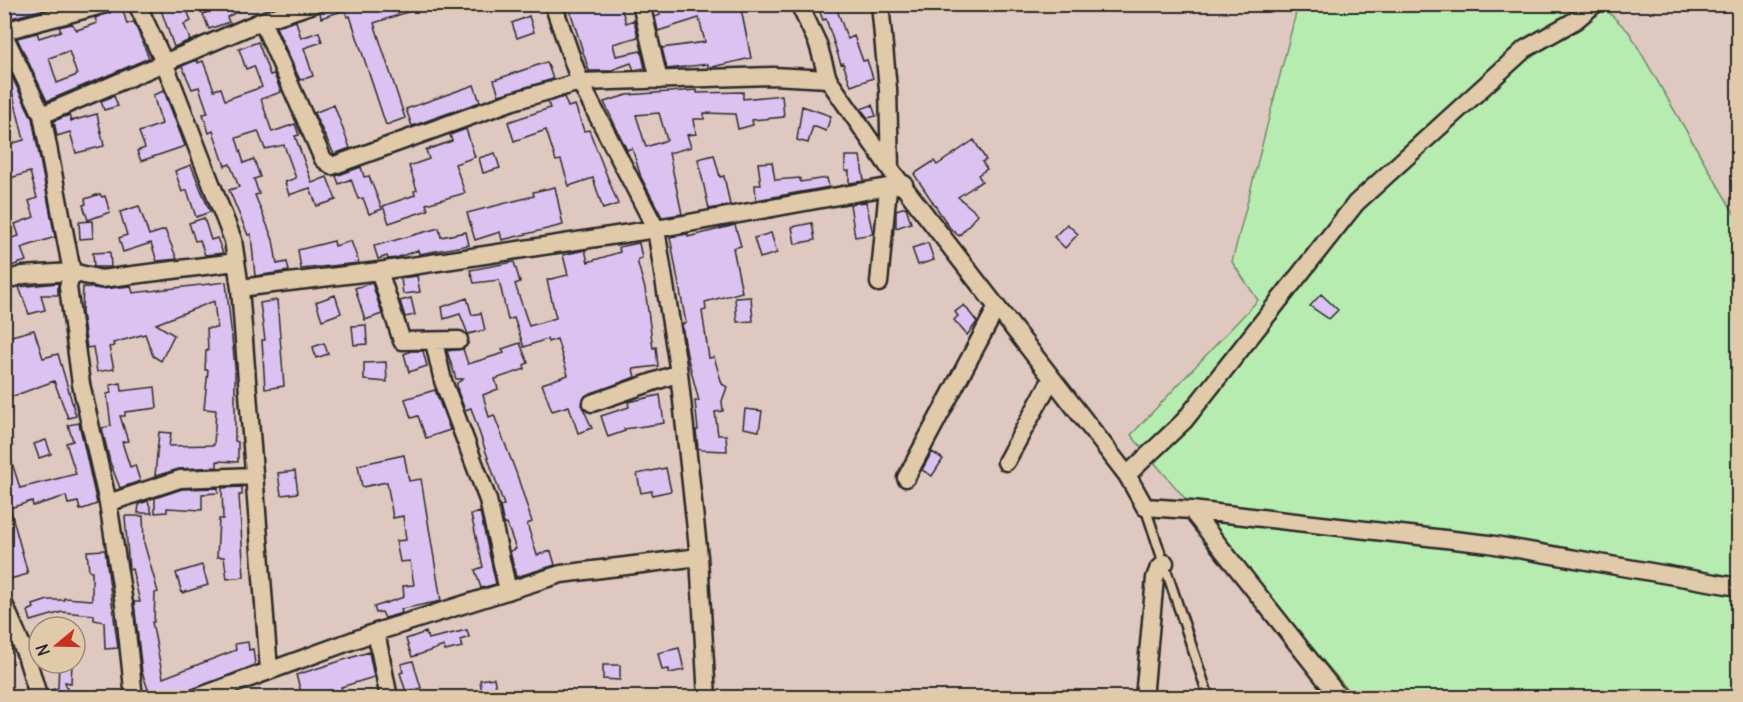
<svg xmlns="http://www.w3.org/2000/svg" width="1743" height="702" viewBox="0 0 1743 702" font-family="Delius,sans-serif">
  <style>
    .green { fill: #b6ecaf; stroke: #708c6d; stroke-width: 1.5 }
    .building { fill: #dbc2f1; stroke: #2b2b2b; stroke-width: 1.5; fill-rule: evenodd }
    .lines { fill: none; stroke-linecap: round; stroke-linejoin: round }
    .service-casing { stroke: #2b2b2b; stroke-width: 13 }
    .minor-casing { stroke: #2b2b2b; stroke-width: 21 }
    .service { stroke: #e1caaa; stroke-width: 8 }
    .minor { stroke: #e1caaa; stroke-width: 16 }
  </style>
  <rect width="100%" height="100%" fill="#dfc8bf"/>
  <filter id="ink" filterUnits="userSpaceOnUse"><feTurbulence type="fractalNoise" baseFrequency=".0167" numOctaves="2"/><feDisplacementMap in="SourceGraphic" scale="12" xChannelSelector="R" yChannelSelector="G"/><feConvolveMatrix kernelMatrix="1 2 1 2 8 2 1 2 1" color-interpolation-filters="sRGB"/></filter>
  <g filter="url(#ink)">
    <!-- green -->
    <path class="green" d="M1298,5H1601L1629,32L1738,220V697H1354L1131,435L1258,300L1232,262Z"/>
    <!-- building -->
    <path class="building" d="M14,4H63L4,20V8Z
      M159,4H185L191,21L184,24L190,40L174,47Z
      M229,4H253L227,17L229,22L209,29L203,14Z
      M324,4H423V7L374,23L405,118L386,125L350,16L347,17L345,10L321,18L320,12Z
      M568,4H620L626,23L634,20L638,37L613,44L616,56L641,51L645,68L634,70L631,63L609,71H589Z
      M657,4H740L751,58L708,68V64L667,69L662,48L705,42L699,18L658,31L655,17L660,15Z
      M824,4H835L846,35L848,39L854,36L863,61L867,60L873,78L851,86L843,63L841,64L826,19L823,20L818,7Z
      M122,7L127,24L134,22L149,58L47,101L17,38L37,33L39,38L61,31L59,27L72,24L77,30L97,23L95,18ZM69,51L77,75L57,83L49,58Z
      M529,16L534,32L517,38L512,23Z
      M296,21L301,38L319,32L322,42L304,48L313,76L300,80L276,27Z
      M258,42L270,75L274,74L281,92L261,99L272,132L295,124L299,135L295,136L312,183L327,177L336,200L317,206L310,188L289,195L285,182L296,178L284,145L265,149L258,131L236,138L244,163L254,159L260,177L254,179L259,194L255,195L273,240L277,264L287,262L289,271L255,276L251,234L248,235L229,190L239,187L230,164L225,166L213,131L209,133L203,114L208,113L199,87L192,89L182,66L197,60L198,63L203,61L214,90L221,88L225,100L262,87L254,66L246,69L239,49Z
      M4,61L32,118L55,237L21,248L26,261L8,267L4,240L19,236L15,224L34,217L29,201L37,198L30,172L4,180V146L24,140L12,91L8,92L4,80Z
      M547,62L553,79L499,95L494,80Z
      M474,85L480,102L412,126L406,109Z
      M697,90V93L743,92V99L782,95L784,117L752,120L753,125L738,129L735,114L704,113V119H694L696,134L687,135L691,147L669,153L682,214L662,217L641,177L632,148L627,150L625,146L604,102L627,95ZM659,113L667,140L646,147L636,115Z
      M164,91L185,146L141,161L137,151L145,148L139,132L162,124L153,95Z
      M114,96L118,106L104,110L101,101Z
      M564,97L568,107L575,105L584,131L589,130L618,204L603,209L593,178L569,186L561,160L556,161L546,130L514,141L508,122L550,108L548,102Z
      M334,105L350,148L334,154L314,113Z
      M872,105L876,116L868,118L861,109Z
      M802,106L831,116L826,131L813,126L808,143L797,140Z
      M97,114L104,146L76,153L70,132L57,136L54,121L69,115L71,121Z
      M466,129L475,157L455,164L465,193L426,204L428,210L389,223L383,206L415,195L414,191L417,190L409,166L429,159L426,150L452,141L450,135Z
      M974,140L986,160L982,162L987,169L978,175L982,181L958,197L978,214L959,236L950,228L914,174L934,161L937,165Z
      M495,153L500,168L483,173L479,158Z
      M714,155L720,177L724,176L730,205L709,209L698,159Z
      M845,156H860L864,181L849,183V171H845Z
      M772,162L775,180L800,178V182L827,178L829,187L756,200L755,185H761L758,163Z
      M191,165L210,212L196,217L187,190L182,192L175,171Z
      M361,167L364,177L369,176L382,209L369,214L363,198L358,199L351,179L339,184L336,176Z
      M555,187L563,225L502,240L500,232L475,240L467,213L534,196L533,192Z
      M100,194L102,197L105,196L110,212L88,220L83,205L86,204L85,199Z
      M866,202L873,234L855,237L850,204Z
      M139,206L149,235L165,230L177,259L157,261L151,243L123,252L119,238L127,235L120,212Z
      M906,207L911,223L896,228V210Z
      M204,218L211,240L217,238L223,253L205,255L200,240L195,241L189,223Z
      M92,221L93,238L80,239L79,222Z
      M812,223L815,240L795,244L792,227Z
      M1067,224L1078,234L1065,248L1054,237Z
      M735,225L741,246L733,248L742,292L705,302L706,310L702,311L709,358L714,357L722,384L727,387L722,401L723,411L715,412L718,435H726L727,451L702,450L698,448L696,430H698L695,401H699L687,355L682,324L686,323L670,237L688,234V237Z
      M439,228L441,237L466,232L469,245L419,254L418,250L396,258L388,259L387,256L378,259L374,246Z
      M771,233L777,253L760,258L754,238Z
      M334,241L335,246L351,241L359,263L301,269L298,250Z
      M639,243L642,258L638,259V264L645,289L653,348L656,347L658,366L633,369L635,377L585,396L582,406L592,428L578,433L569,406L552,411L542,384L568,375L557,339L548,342L547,339L524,347L514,318L508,320L499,280L474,283L470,270L514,262L520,282L515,284L529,326L556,318L547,280L568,275L563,255L585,250L588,262L620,252L619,247Z
      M928,243L934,260L918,265L912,248Z
      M110,252L111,267H94L93,253Z
      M417,276L420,292L403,294L401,278Z
      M226,282L235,367V441L238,442V462L217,461V467L179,469L155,476L159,432L171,433L169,446L214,445L216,410L204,409L208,370H205L206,351H208L207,328H217L214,301L156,324L174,335L161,361L153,356L145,334L113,343L114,346L109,347L114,369L97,372L93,347L87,348L82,312L83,287L102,289L131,286L133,293Z
      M58,283V295H41L45,310L29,314L19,287Z
      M372,283L382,314L365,320L355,288Z
      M1321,294L1338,310L1329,319L1310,306Z
      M335,295L341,313L322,320L316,302Z
      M751,297L753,321L737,322L735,298Z
      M411,298L415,315L405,317L400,301Z
      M467,298L472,315L481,313L485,330L468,334L460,314L444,319L442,307Z
      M277,300L284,386L265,389L262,340H265L260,303Z
      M964,305L977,322L967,335L954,320L958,316L955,312Z
      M366,325L367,344L354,345L352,326Z
      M34,330L43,358L58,354L76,416L68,418L54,381L11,397L4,378V338Z
      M324,343L328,354L316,358L313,347Z
      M520,343L528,363L524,365L525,369L495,379L498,389L483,395L489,417L494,415L517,475L532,522L527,524L537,555L551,551L555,565L516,577L510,551L516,549L507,524L504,525L500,506L504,505L471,408L465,410L458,392L457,383L463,379H456L447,351L463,349L468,364L504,353L502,349Z
      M411,351H423L427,366L409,372L404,354Z
      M386,362L387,382L364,380V363Z
      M121,383L122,391L155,387L157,408L125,412V416H120L128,441L122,442L130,467L135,465L140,481L120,488L110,462L102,428L111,426L107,394L111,393L110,385Z
      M435,390L450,430L426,438L418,416L411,418L405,399Z
      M660,395L664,423L624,429L625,431L608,437L601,416L629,407L628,402Z
      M745,409L762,411L759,431L743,428Z
      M79,423L97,504L80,510L78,502L68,504L66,496L33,506L32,501L10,508L28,574L10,579L4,555V503L7,502L4,448L7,447L20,488L76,474L66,443L73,441L68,425Z
      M46,440L51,454L39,458L34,444Z
      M932,452L943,459L932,476L922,470Z
      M404,455L409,481L421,479L441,601L401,609L402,613L385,618L382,612L376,613L374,607L404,597L403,586L414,585L410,561L400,562L396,541L406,540L403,516L393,518L387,482L362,487L358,465Z
      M666,468L671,491L652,495V491L641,493L637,474Z
      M295,471L298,493L281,495L278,473Z
      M242,487V495H239L244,577L227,579L224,557H217L219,519H223L222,488Z
      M218,488V493L202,494V510L167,508V512L155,513V498L182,489Z
      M148,501L152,513H138L139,504Z
      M480,512L496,584L481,588L475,570L483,567L471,515Z
      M125,516H143L144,543L158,592L155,593L154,622H152L163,678L236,650L235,644L248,642L249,650L253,649L255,665L171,698H151L142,672L134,602H140L132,569L129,570Z
      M105,550L118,648L105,649L104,622L94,620V615L62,612L31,621L28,611L34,608L33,605L48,600H64V598L92,600V571H89L87,551Z
      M202,565L208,585L182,593L176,573Z
      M467,630L469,637L460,640L462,647L445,651L444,646L412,657L406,639L426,632L428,639Z
      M679,648L684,670L669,673V669L662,670L658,653Z
      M369,652L374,677L341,687L345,698H329L327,691L303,698L296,675Z
      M413,661L421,688L406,692L400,673L403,672L401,664Z
      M59,663H72L71,683L65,682L70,698H49L48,691L58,688Z
      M603,665H620V680L603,679Z
      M494,678L497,693L482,695L480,680Z"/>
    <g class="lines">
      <!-- service casing -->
      <g class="service-casing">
        <path id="service" d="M1145,507L1209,698"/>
      </g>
      <!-- minor casing -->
      <g class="minor-casing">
        <path id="minor" d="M137,4L164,62L233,240L240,288L269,670
          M553,4L580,82L656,229L679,373L699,557L707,698
          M641,4L659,80
          M799,4L818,44L828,79
          M880,4L888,89L890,169
          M262,21L323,159L332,166L513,101L580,82L773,76L828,79L890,169L1127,475L1145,507L1191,510L1489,544L1738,587
          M4,31L106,4
          M4,35L42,115L72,272L68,287L81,384L108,503L124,604L134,698
          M42,115L262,21L314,4
          M379,271L402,341L459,340
          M4,281L23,275L72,272L101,279L236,262
          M879,283L888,188
          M240,288L379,271L656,229L904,184
          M434,342L443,381L488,500L508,591
          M592,403L679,373
          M1006,462L1052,378
          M1127,475L1184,421L1356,203L1525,49L1576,20L1595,4
          M906,478L997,307
          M108,503L180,479L254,476
          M1191,510L1340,698
          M4,604L26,655L39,698
          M376,632L389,698
          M195,698L376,632L561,574L699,557
          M1144,698L1155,578L1158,570L1165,563"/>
      </g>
      <!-- service -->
      <use href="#service" class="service"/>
      <!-- minor -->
      <use href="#minor" class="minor"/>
    </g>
  </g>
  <!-- margin -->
  <rect width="1743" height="702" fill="none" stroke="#e1caaa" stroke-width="24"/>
  <rect x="12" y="12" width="1719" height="678" fill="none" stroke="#2b2b2b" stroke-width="2" filter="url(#ink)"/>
  <!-- north arrow -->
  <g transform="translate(57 645) rotate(251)"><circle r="28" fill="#e1caaa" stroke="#988a77" stroke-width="1.5"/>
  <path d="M0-4.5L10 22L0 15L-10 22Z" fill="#c8321e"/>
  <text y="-9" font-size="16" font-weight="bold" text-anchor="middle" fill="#2b2b2b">N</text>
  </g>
</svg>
